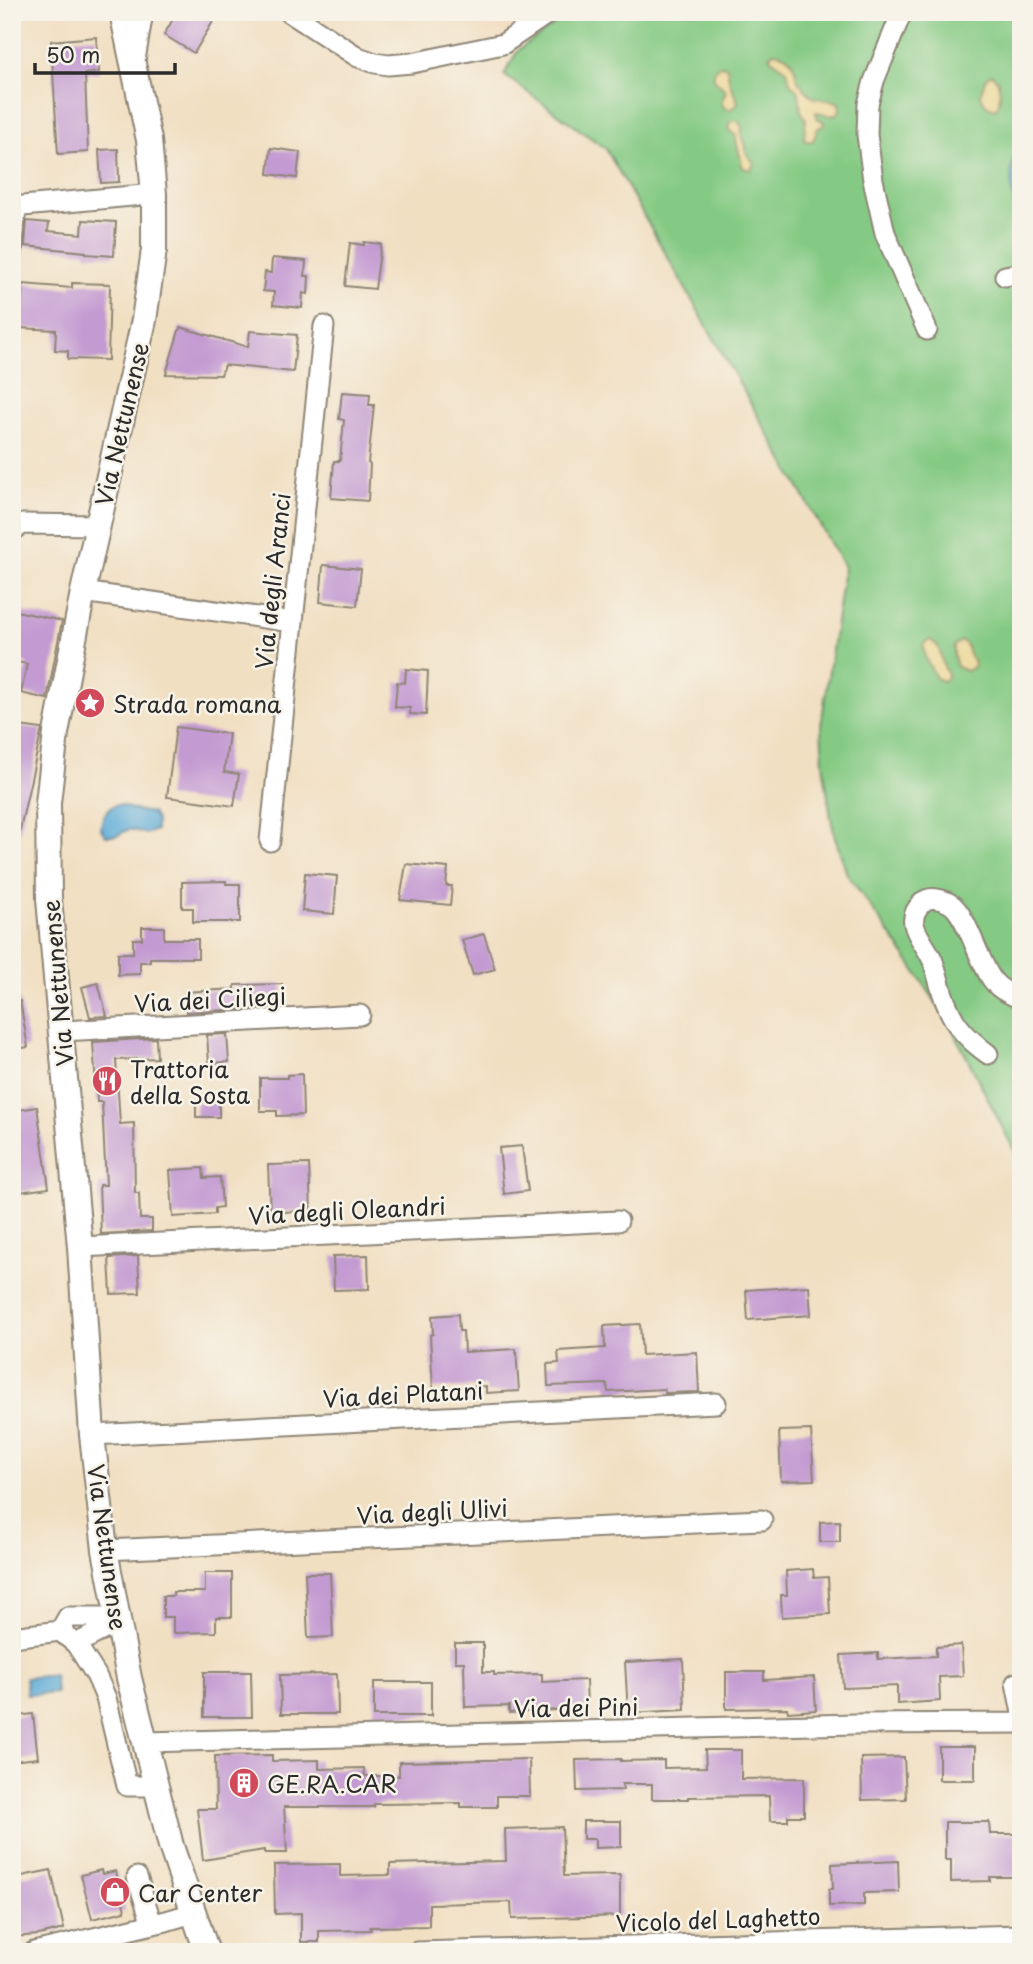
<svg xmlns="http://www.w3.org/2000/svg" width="1033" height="1964" viewBox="0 0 1033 1964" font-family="'Playpen Sans',sans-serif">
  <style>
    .green { fill: #85ca84; stroke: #587a58; stroke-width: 2 }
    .sand { fill: #eeda9e; stroke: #8c8264; stroke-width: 2 }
    .water { fill: #5dabd7; stroke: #446b81; stroke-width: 2 }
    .building { fill: #c39ad2 }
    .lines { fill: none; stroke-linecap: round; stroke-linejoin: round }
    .minor-casing { stroke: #8e8576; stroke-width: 23 }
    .major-casing { stroke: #8e8576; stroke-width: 28 }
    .minor { stroke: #fff; stroke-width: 19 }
    .major { stroke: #fff; stroke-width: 24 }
    .labels { text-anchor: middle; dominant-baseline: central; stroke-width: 5; stroke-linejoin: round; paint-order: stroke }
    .street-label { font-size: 23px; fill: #2b2b2b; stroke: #f7f3e8 }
    .poi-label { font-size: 23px; fill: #2b2b2b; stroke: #f7f3e8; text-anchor: start }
  </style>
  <rect width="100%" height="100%" fill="#f7f3e8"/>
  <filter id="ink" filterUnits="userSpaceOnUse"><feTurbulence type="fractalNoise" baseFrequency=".0143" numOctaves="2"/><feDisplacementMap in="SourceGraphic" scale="14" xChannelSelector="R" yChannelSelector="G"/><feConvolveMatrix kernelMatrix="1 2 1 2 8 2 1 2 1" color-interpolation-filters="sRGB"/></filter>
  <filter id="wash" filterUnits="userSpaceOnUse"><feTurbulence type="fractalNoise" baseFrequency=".00686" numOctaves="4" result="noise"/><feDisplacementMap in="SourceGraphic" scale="28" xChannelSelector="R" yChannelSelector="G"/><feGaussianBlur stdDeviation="1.57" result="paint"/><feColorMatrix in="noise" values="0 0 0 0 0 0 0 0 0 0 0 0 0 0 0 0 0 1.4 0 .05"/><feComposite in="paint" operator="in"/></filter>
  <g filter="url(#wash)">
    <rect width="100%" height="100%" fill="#f1dfc2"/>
    <!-- green -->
    <path class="green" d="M573,12H1021V1164L949,1022L900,948L847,874L835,837L831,818L823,763L821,726L844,567L606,149L504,75L518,50Z"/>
    <!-- sand -->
    <path class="sand" d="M773,52C790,53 794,63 797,78C799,83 807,92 811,96C819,101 830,98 839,103L840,110C833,121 825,112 816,112L817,118L823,121L824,124L823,126L818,128L813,141H806L804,139L806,119L801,111L799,92L790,83L787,70L771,59L770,56Z
      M723,65L727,68L730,84L738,102C733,112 721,111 722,100C723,97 725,94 726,91L714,79V71L718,66Z
      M991,74C1001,79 1002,100 996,109L987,106L980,95L986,78Z
      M732,121H738L742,127L741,136L746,145V153L754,163L751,170L744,168L742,166C741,155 736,147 736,136L729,130V123Z
      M930,640C942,646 939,654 943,664C944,668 946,671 948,674L947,678L943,681L936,678L925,657L923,645L927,641Z
      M961,641L966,644L969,655L974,662L973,667L966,671L957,667L954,656V646Z"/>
    <!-- water -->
    <path class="water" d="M1021,144V223C1011,207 1006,159 1021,144Z
      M116,805H121L134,810L152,813L156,820V830L146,834L129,829L116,836H106L101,829C101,819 106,808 116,805Z
      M54,1675L56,1693L27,1695L25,1678Z"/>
    <g id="blocks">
      <!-- building -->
      <path class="building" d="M177,12H219L194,53L164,35Z
        M96,37L99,72L85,74L88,152L58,154L51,41Z
        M271,148L300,152L297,178L268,174Z
        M118,149L119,182L101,183L99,150Z
        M83,220L116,222L114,256L86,254V252L25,246L27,221L49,223L48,231L82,234Z
        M364,242L381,244L375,289L345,286L350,243L364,245Z
        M272,258L306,261L305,276H309L308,294L303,293L302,308L273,305L274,292L263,291L265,272L271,273Z
        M72,283L110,284L108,360L68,359V351L55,350L56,330L19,328L23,284L72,288Z
        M180,327L248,347L250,331L297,335L293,372L224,365L221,375L166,374Z
        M342,392L370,394L369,405H374L368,463L370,464L368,501L331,498L334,461H340L344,420L339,419Z
        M323,565L361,569L357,606L320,602Z
        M12,610L62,621L47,699L21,693L27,664L12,661Z
        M406,669L428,671L426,715L410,714V708L395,707L397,682L405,683Z
        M12,725L42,729L19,834H12Z
        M176,727L229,734L224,772L239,774L234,806L167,797Z
        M406,864L448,868L446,886H452L450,905L400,900Z
        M305,873L337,876L334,914L302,911Z
        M226,881V884H240V922H193V908H182V882Z
        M142,927H164V939H198V958H150V962H140V974L118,975V953H133V939H142Z
        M484,934L495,969L473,975L462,940Z
        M98,983L107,1016L90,1017L82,987Z
        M282,984L283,1007L186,1012L185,992L235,989V985Z
        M20,1001L28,1047L12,1050V1002Z
        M227,1034L229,1062L209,1063L207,1035Z
        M156,1038L157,1058L116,1060L120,1124L134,1123L135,1193H139L140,1219H152V1231L101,1234L99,1185H106L102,1102H97L93,1042Z
        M302,1074L303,1115L277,1116V1111H260V1078H287V1075Z
        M196,1102H219V1117H196Z
        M37,1107L49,1188L12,1193V1111Z
        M522,1146L528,1191L504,1194L499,1148Z
        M309,1164L311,1210L270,1213L268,1165Z
        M203,1168L204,1178L220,1177L222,1207L215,1208V1214L173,1217L170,1170Z
        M368,1255L369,1289L334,1290L333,1256Z
        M138,1256L140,1293L111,1294L109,1258Z
        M809,1286L811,1315L748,1320L746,1290Z
        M458,1314L459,1331H463L464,1352L516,1349L519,1391L486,1393V1386L433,1389L430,1335L433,1334L432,1316Z
        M640,1324L642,1355L697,1352L699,1392L665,1393L664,1389L608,1392L607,1384L548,1386L547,1364L559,1363L558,1351L605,1348L604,1326Z
        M811,1430L814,1480L781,1481L779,1431Z
        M840,1521V1542H820V1522Z
        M813,1569L814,1578L828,1577L830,1614L782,1617L781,1595H787L786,1571Z
        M205,1573H232V1617H216V1632L173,1633V1617H163V1596H173V1592H205Z
        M305,1573H330L333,1637L308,1638Z
        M455,1643H483V1672H494V1675L542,1674V1682L586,1680L587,1708L509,1713V1706L465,1707L464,1662H455Z
        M961,1645L963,1676L939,1677L940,1701L897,1704V1686L843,1688L841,1655L878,1653V1659L936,1656V1647Z
        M683,1659L685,1710L628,1713L625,1662Z
        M204,1672H251L252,1717H204Z
        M726,1672H764V1680L814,1677L816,1710L788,1712L787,1708L726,1709Z
        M337,1674L338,1714H281L280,1675Z
        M374,1682H431V1716H374Z
        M33,1714L38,1758L12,1761V1717Z
        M939,1747H975V1780H939Z
        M705,1750H741V1779L804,1778V1816H788V1821H770L769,1796L688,1797V1799H652V1784H622L623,1790L577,1791L576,1760L621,1759V1761L664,1760V1768L706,1767Z
        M272,1755V1761L319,1760V1769L364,1768L365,1776H399V1762L529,1759L530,1796H497V1807H461V1803L374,1804V1807H284L287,1853H264V1850L203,1860L197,1809H216L215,1756Z
        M904,1757L906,1799L862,1800L861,1758Z
        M583,1821H621V1847L595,1848V1839H583Z
        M945,1822H989L990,1834H1021V1877H990V1881L951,1882V1860H945Z
        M562,1827L564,1876L620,1875V1916L512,1919L511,1902L429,1904V1926L370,1927L371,1930L319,1931V1942H301V1913L275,1914L274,1865L340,1864V1876L390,1875V1864L506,1861L505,1829Z
        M898,1861L899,1892L864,1893V1905L829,1906V1889H833L832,1864Z
        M51,1870L64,1929L39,1935L12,1937V1878Z
        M101,1870L102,1874L116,1871L125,1911L92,1919L81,1875Z"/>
    </g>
  </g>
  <g filter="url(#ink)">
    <use href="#blocks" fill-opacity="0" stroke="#8e8576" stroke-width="2"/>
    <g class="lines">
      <!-- minor casing -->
      <g class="minor-casing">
        <path id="minor" d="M289,12L358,57L375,63L388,65L412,63L503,44L550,12
          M902,12L874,81L868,104L867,135L873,180L885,233L927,330
          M135,60L143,12
          M12,207L154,194
          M12,255L16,207
          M1005,276L1021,273
          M12,531L23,524L98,525
          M83,592L292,622
          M270,841L324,326
          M62,1031L360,1015
          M988,1054C976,1045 966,1037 957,1024C944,1005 941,986 934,964C928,943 899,924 923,902C930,896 941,899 949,903C967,912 979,965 994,982C1000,990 1012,995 1021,999
          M80,1247L618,1221
          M92,1435L716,1403
          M105,1550L762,1520
          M117,1617H68L60,1631L76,1644L118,1622
          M12,1637L60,1631
          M76,1644L96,1675L106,1698L127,1786H156
          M1016,1683L1021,1708
          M145,1742L855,1724L1021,1723
          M137,1877L152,1924
          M34,1952L166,1921L193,1913
          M417,1952L1021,1935"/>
      </g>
      <!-- major casing -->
      <g class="major-casing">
        <path id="major" d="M122,12L149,140L154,194V250L144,320L83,592L56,733L48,803L49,899L80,1247L92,1435L105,1550L129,1678L171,1846L207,1952"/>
      </g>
      <!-- minor -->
      <use href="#minor" class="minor"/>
      <!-- major -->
      <use href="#major" class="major"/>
    </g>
  </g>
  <!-- icons -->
  <defs>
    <g id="sight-disc" transform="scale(1.575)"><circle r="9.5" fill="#d1495b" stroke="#f7f3e8"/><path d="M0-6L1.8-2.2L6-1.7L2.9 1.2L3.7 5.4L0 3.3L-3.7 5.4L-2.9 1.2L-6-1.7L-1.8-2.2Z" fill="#fff"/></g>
    <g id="restaurant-disc" transform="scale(1.575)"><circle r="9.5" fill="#d1495b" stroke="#f7f3e8"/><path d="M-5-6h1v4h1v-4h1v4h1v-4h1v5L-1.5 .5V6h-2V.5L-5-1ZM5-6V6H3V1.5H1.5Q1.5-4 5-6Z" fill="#fff"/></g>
    <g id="building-disc" transform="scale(1.575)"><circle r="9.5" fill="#d1495b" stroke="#f7f3e8"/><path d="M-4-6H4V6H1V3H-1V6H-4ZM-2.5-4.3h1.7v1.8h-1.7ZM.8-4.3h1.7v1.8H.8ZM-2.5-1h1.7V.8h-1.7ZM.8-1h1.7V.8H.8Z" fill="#fff"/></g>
    <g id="shop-disc" transform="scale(1.575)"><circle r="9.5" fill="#d1495b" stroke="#f7f3e8"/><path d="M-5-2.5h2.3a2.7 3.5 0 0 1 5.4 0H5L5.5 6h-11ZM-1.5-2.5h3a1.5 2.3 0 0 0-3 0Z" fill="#fff"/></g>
  </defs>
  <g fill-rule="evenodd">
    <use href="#sight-disc" x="90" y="703"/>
    <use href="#restaurant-disc" x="107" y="1081"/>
    <use href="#building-disc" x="244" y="1783"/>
    <use href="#shop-disc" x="115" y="1892"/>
  </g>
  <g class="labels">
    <!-- street labels -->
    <g class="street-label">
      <text transform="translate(121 424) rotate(-77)">Via Nettunense</text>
      <text transform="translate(272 581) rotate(-84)">Via degli Aranci</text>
      <text transform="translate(57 983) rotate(-95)">Via Nettunense</text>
      <text transform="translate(210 999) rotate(-3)">Via dei Ciliegi</text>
      <text transform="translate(347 1210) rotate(-3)">Via degli Oleandri</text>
      <text transform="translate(403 1394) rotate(-3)">Via dei Platani</text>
      <text transform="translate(432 1511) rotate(-3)">Via degli Ulivi</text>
      <text transform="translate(108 1547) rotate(82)">Via Nettunense</text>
      <text transform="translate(576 1707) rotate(-1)">Via dei Pini</text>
      <text transform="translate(718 1919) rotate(-2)">Vicolo del Laghetto</text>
    </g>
    <!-- poi labels -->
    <g class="poi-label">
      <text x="113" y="703">Strada romana</text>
      <text x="130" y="1068">Trattoria<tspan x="130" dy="26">della Sosta</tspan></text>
      <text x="267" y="1783">GE.RA.CAR</text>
      <text x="138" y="1892">Car Center</text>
    </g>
  </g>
  <!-- margin -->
  <rect width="1033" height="1964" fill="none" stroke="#f7f3e8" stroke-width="42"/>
  <!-- scale -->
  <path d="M35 63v10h140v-10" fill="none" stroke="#2b2b2b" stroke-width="3.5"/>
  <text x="46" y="63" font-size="21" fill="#2b2b2b" stroke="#f7f3e8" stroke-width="5" paint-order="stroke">50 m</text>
</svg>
